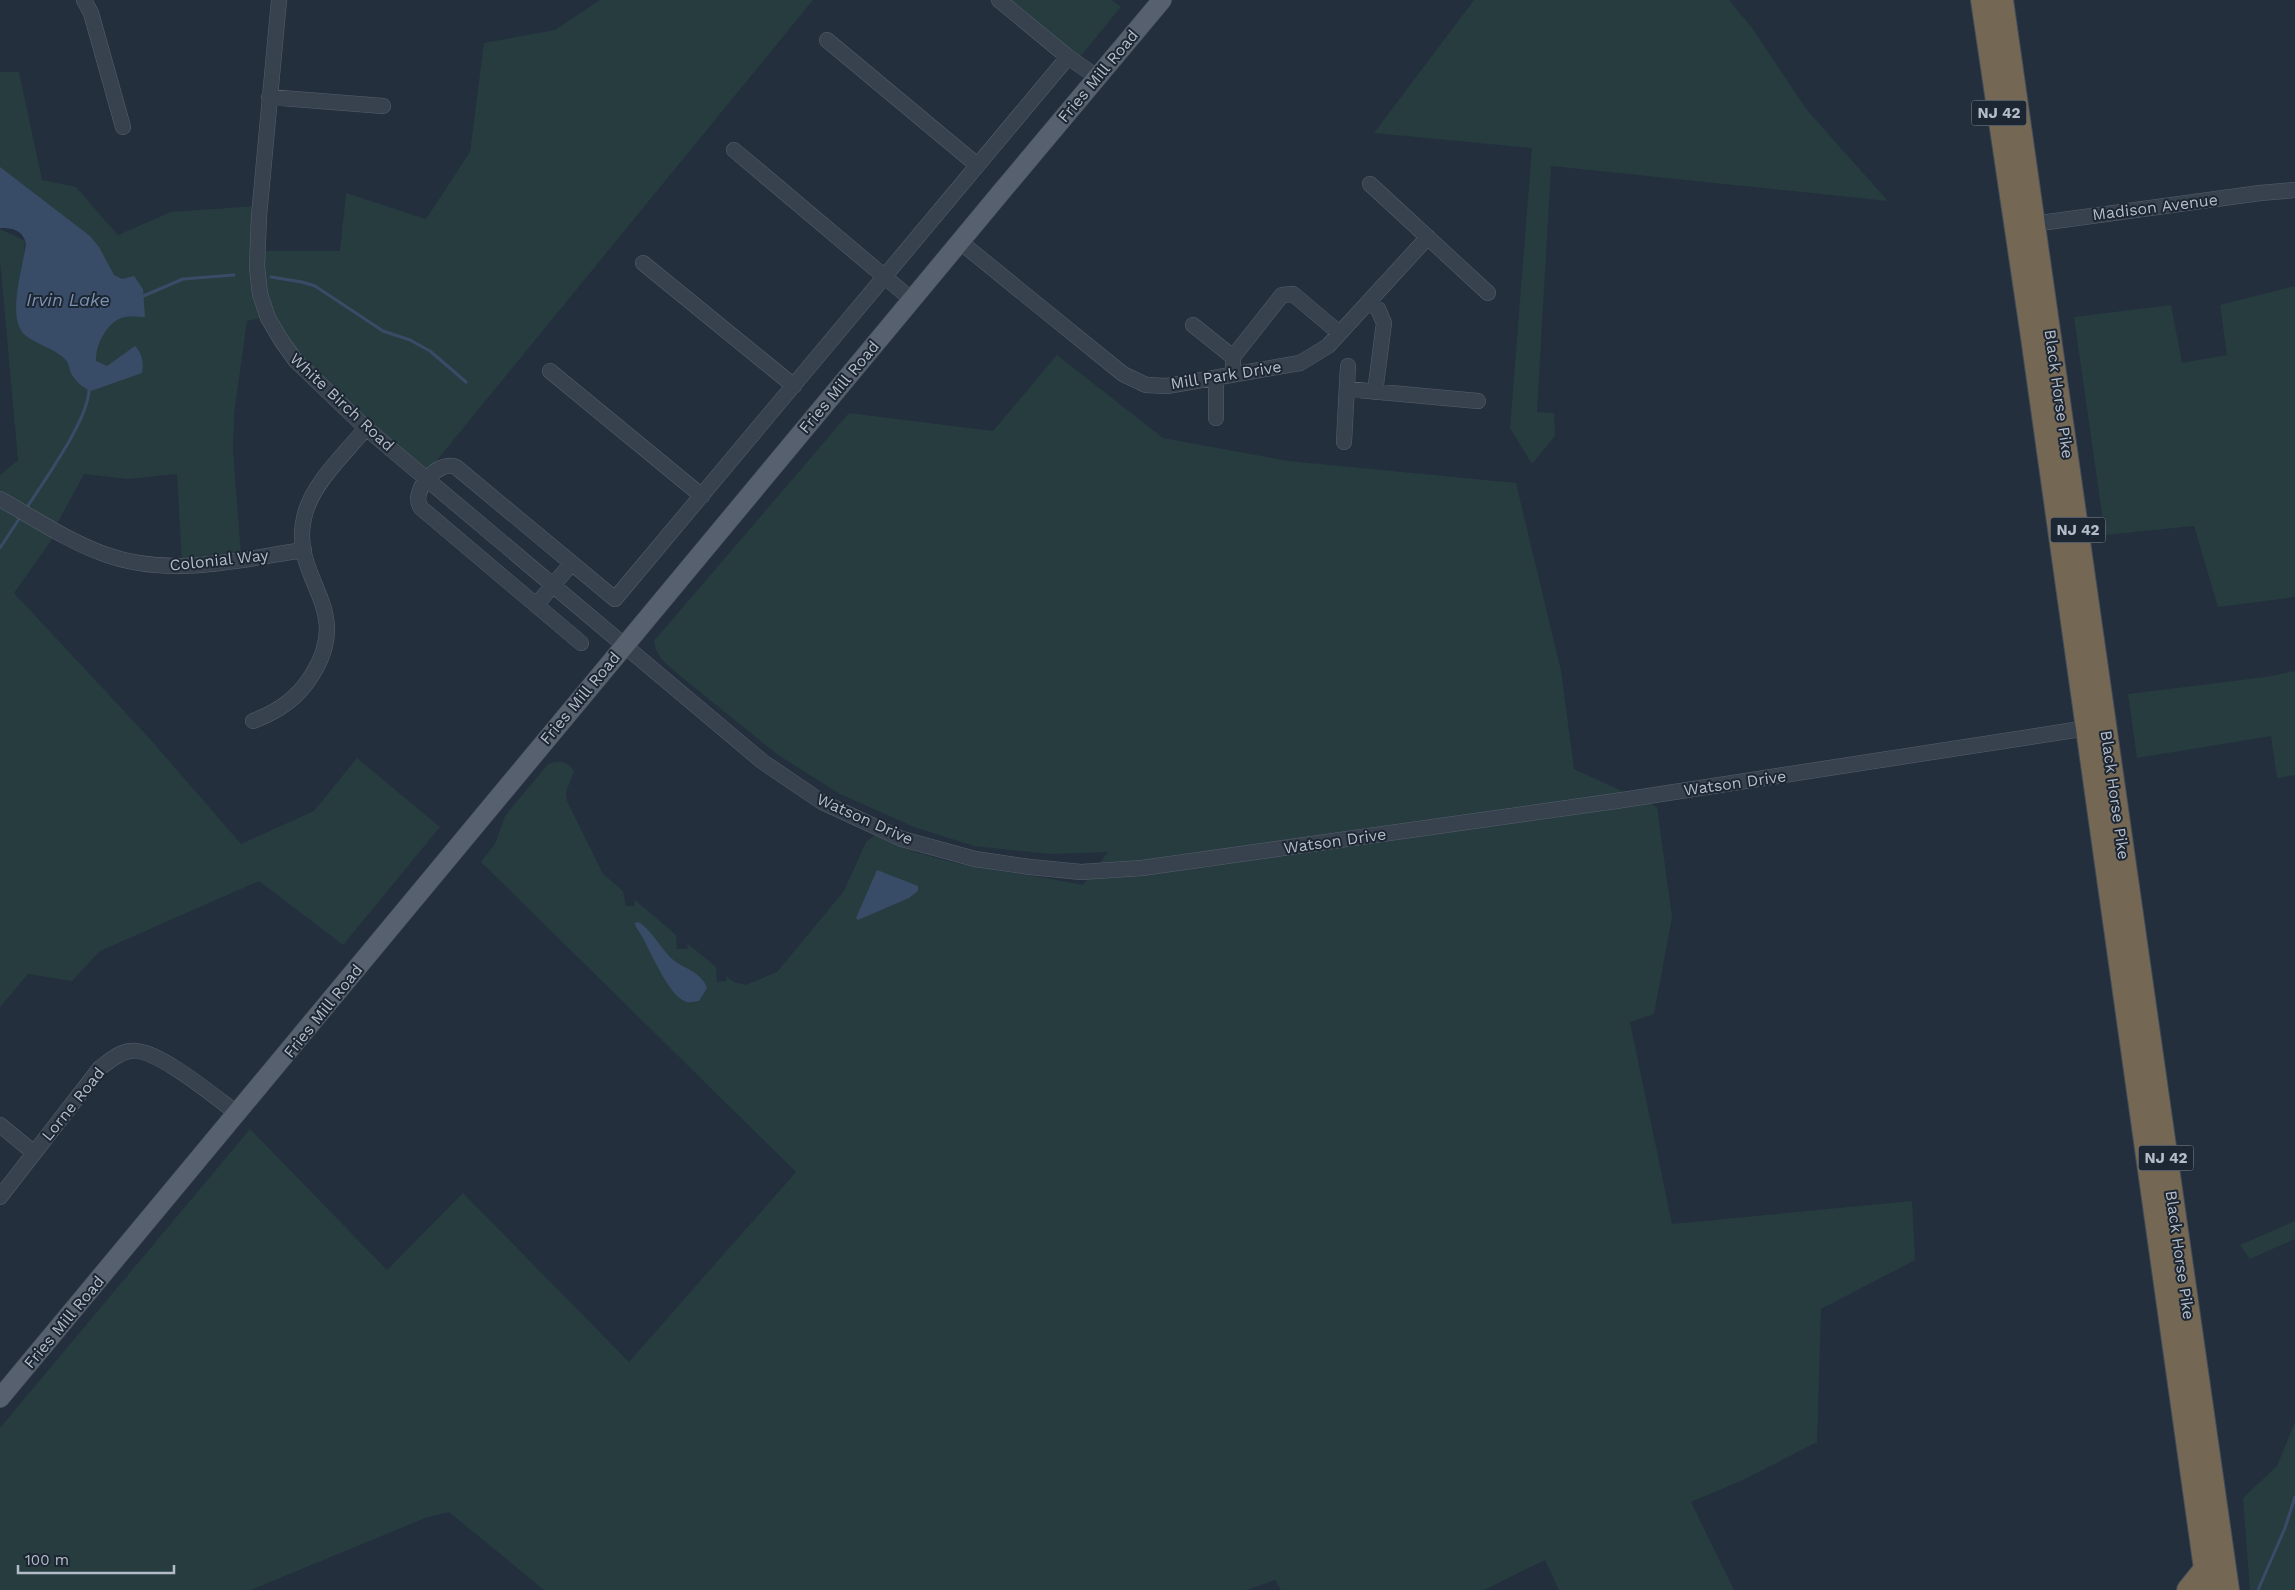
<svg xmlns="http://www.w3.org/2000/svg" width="2295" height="1590" viewBox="0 0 2295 1590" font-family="'Work Sans',sans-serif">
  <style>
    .green { fill: #263c3f }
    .water { fill: #394c67 }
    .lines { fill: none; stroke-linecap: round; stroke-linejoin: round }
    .stream { stroke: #394c67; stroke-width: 3 }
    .minor-casing { stroke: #565f6c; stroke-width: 16 }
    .major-casing { stroke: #414a57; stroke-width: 20 }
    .highway-casing { stroke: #434c59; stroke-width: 24 }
    .minor { stroke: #38414e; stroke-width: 15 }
    .major { stroke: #56606e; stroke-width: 19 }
    .highway { stroke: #746855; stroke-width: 22 }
    .labels { text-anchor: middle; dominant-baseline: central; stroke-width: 4; stroke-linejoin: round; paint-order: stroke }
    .shield { fill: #1d2633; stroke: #878f9c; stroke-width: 1 }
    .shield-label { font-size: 15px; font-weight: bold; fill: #b4bcc9 }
    .street-label { font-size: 16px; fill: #b4bcc9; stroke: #1d2633 }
    .water-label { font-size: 18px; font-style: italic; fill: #7c92b1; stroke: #1d2633 }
  </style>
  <rect width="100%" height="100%" fill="#242f3e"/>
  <!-- green -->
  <path class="green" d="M600,0H813L424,476L302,371L266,317L247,321L234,414L233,451L241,555L182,562L177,474L128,479L84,474L58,522L53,538L14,593L150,739L241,844L314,811L357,758L440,827L343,945L259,881L100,951L72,981L28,974L0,1007V475L18,460L0,260V229L25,241L21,330L74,361L0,173V72H19L42,180L76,187L118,235L171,212L257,206L255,251H340L346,193L426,219L470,152L484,43L555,30Z
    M1008,0H1112L1121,7L1078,59Z
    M1474,0H1729L1752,28L1807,110L1888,201L1551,166L1537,412L1554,413L1555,436L1532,464L1510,428L1532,148L1374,133Z
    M2295,286V597L2218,607L2194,526L2105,535L2074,317L2171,305L2182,363L2227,355L2220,305Z
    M1057,355L1163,438L1288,461L1516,483L1561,671L1574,769L1657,807L1672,917L1654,1014L1630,1022L1672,1224L1912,1201L1915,1260L1821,1309L1817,1442L1745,1479L1691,1502L1734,1590H1559L1545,1560L1484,1590H1281L1275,1580L1247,1590H544L449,1512L425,1518L251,1590H0V1428L250,1129L387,1270L463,1193L629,1362L796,1172L481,862L495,844L505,816L548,764C559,760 567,761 574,771L566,792L567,801L603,874L623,891L626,906H634L635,900L676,935L677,949H688L687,943L716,967L717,982L727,981L726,976L734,982L746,985L777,972L844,891L866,842L875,835C941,869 1013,870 1083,885L1108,852L1050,854L974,846L914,827L840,794L778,755L679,675L662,660L656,650L654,641L849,413L993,431Z
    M2295,671V775L2277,778L2271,736L2137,758L2128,694L2265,677Z
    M2295,1221V1239L2250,1259L2240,1245Z
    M2295,1422V1590H2250L2243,1498L2277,1466Z"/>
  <!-- water -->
  <path class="water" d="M0,167L90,236L99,247L114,275L122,279L134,276L143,289L145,317C139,317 131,316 125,317C108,320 95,345 96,361L107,366L135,346C142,353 144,363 142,373L91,391C83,388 75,381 71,373C69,368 69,363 65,359C54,348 37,345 25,335C6,319 23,267 26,244C23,230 13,228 0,228Z
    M877,870L913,884L918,886V891L909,898L858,920L856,918Z
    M638,922C652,930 659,946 671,958C683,969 701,971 707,988L699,1001C695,1001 691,1003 687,1002C667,997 649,944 636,927L635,923Z"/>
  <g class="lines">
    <!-- stream -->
    <path class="stream" d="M271,277L302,282L315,286L383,331L410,340L430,351L466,382
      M141,297L183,279L234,275
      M26,509C43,482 91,417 89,387
      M0,548L21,516
      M2258,1590L2285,1528L2295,1497"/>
    <!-- minor casing -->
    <g class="minor-casing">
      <path id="minor" d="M84,0L91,13L123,127
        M279,0L259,216L257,267L260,294L268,318L281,340L296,361L366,428L763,762L822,802L902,839L975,859L1030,867L1081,872L1142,868L1616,801L2094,727
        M999,0L1068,57L1097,77
        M827,40L977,165
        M269,97L383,106
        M734,150L911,299
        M1370,184L1488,293
        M2026,225L2260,193L2295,190
        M959,241L1123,374L1146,385L1167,386L1300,363L1328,346L1428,237
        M643,263L794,386
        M1368,303L1378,309L1384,323L1375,392
        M1193,325L1233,357
        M550,371L702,496
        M1233,375V357L1282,295L1293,294L1338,332
        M1347,389L1478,401
        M1216,418V378
        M1344,442L1348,366
        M0,499C34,518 68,541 104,554C170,578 237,560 304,550
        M536,605L572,563
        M581,643L421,508C409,491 439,459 456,467L615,599L1068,57
        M253,721C279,711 298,698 312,675C355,607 290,580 304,518C311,484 345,454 366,428
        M0,1125L33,1152
        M0,1197L100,1068C108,1062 119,1052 130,1051C155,1046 216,1098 238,1114"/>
    </g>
    <!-- major casing -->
    <g class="major-casing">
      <path id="major" d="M0,1398C389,934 772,464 1162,0"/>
    </g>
    <!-- highway casing -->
    <g class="highway-casing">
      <path id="highway" d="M1982,0L2032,337L2208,1590
        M2002,0L2228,1590
        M2188,1590L2205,1569"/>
    </g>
    <!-- minor -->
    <use href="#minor" class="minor"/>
    <!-- major -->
    <use href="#major" class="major"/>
    <!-- highway -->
    <use href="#highway" class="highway"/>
  </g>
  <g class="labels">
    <!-- shield labels -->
    <g class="shield">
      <rect x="1971.5" y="100.5" width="55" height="25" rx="4"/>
      <rect x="2050.5" y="517.5" width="55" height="25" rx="4"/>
      <rect x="2138.5" y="1145.5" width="55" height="25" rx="4"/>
    </g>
    <g class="shield-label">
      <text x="1999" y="113">NJ 42</text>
      <text x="2078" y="530">NJ 42</text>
      <text x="2166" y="1158">NJ 42</text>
    </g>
    <!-- street labels -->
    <g class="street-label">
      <text transform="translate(1098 76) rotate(-50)">Fries Mill Road</text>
      <text transform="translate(2155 207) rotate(-7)">Madison Avenue</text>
      <text transform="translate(1226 375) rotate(-9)">Mill Park Drive</text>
      <text transform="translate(839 387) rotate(-50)">Fries Mill Road</text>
      <text transform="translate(2059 394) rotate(82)">Black Horse Pike</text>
      <text transform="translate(342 402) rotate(43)">White Birch Road</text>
      <text transform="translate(219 560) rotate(-6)">Colonial Way</text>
      <text transform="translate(580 698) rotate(-50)">Fries Mill Road</text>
      <text transform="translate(1735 783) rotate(-8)">Watson Drive</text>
      <text transform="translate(2115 795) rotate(82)">Black Horse Pike</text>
      <text transform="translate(865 819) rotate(24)">Watson Drive</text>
      <text transform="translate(1335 841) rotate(-8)">Watson Drive</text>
      <text transform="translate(323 1011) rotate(-51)">Fries Mill Road</text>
      <text transform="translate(73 1104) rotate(-51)">Lorne Road</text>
      <text transform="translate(2180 1255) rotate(82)">Black Horse Pike</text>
      <text transform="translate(64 1322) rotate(-50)">Fries Mill Road</text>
    </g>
    <!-- water labels -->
    <g class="water-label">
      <text x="68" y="299">Irvin Lake</text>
    </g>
  </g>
  <!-- scale -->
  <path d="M18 1565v8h156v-8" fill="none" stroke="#b4bcc9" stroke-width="2.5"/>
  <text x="25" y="1565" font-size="15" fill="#b4bcc9" stroke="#1d2633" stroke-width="4" paint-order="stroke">100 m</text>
</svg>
